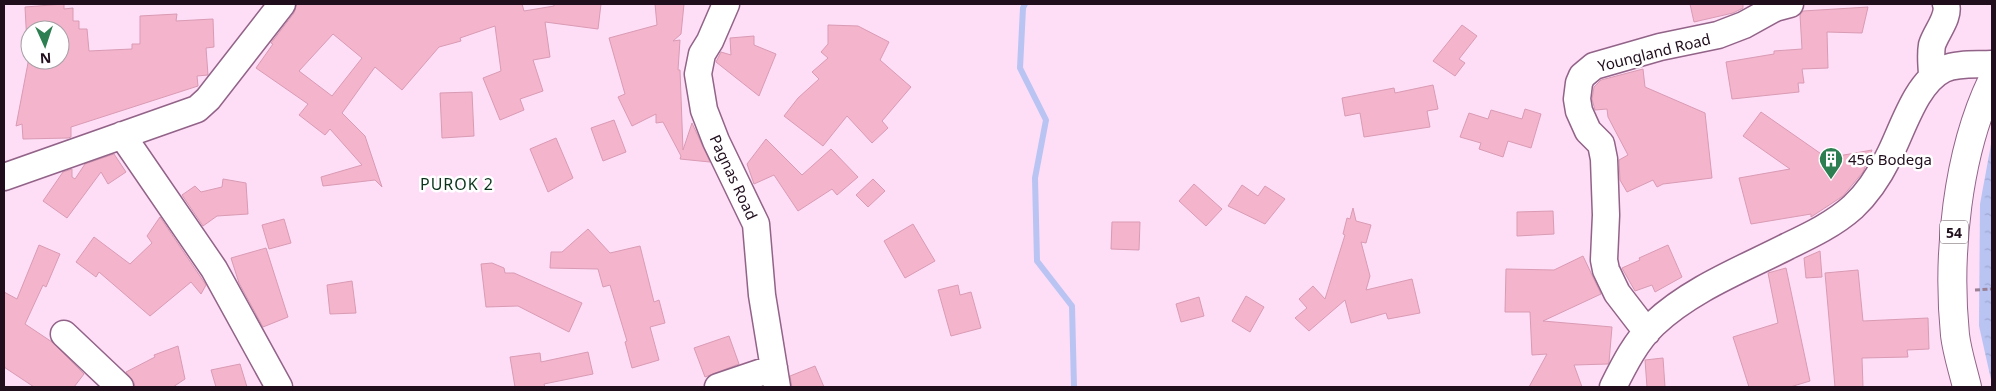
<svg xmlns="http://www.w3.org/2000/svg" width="1996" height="391" viewBox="0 0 1996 391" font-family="'Noto Sans',sans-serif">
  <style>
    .water { fill: url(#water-ripples) }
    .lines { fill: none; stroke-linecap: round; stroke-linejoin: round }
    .stream { stroke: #b9c4f3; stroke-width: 6 }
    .building { fill: #f4b4cc; stroke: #d99bb3; fill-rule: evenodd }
    .minor-casing { stroke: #926388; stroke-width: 29 }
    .highway-casing { stroke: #926388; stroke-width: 30 }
    .path { stroke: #9a8095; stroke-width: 3; stroke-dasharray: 5 2.5; stroke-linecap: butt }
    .minor { stroke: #fff; stroke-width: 26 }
    .highway { stroke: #fff; stroke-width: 28 }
    .labels { text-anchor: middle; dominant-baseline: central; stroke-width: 5; stroke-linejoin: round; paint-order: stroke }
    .shield { fill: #fff; stroke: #635661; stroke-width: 1 }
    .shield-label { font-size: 14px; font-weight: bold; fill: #200e1d }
    .street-label { font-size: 15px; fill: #200e1d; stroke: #fff }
    .poi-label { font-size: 15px; fill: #200e1d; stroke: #fff; text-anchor: start }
    .neighbourhood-label { font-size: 16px; letter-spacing: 1px; fill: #0b331c; stroke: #fff }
  </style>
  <defs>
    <pattern id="water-ripples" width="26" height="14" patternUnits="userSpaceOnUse" patternTransform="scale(1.25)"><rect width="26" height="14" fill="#b9c4f3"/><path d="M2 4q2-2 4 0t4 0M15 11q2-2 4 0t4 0" fill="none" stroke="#9fa7d0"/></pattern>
  </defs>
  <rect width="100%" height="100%" fill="#feddf6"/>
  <!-- water -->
  <path class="water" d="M1992,139V384L1979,326L1980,204Z"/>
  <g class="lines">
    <!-- stream -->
    <path class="stream" d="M1025,4L1023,8L1020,68L1046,120L1035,178L1037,261L1072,306L1074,387"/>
  </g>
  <!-- building -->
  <path class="building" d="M64,4V9L73,8V21H79V29H87L89,51L132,49V44H140V16L177,14L176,21L213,19L214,47L206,48L208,75L197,76L198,86L71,127V137L68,138L23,139L22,124L16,126L28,63L25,7ZM30,30H60V60H30Z
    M297,4H522L524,11L554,6V4H601L598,29L545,22L550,57L533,60L543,91L520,99L524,110L500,120L483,78L501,71L495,26L460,38L461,41L439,47L402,90L375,67L342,113L365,136L382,187L375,180L323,186L321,177L362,165L330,129L325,135L299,115L308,104L256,68L273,44L271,43L294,13ZM333,34L362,58L332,96L299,71Z
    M655,4H684L681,34L673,41L680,40L678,70H680L683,150L692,123L710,162L680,159L681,156L663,122L656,123V114L632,126L618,97L625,94L609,38L657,25Z
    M1690,4H1743V8L1733,13L1694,22Z
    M1868,7L1862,33L1827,32L1828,68L1802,69L1804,83H1798L1799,92L1732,99L1726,62L1774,54V51L1802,49L1800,15L1803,11Z
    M828,25L858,26L889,42L880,60L911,87L882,121L888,128L872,143L847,116L823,146L784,116L798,98L819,79L812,72L828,58L821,52L828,44Z
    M1462,25L1477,36L1459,59L1465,63L1455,76L1433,61Z
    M754,36V45L776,54L759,96L716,62L721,52L731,55L730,38Z
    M1643,69L1645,87L1705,113L1712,178L1663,184L1657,187L1653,180L1627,192L1620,180L1619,160L1628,155L1608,117L1607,109L1595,110L1592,99L1594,87L1601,80Z
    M1433,85L1438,109L1427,111L1430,127L1364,137L1360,113L1345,116L1342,98L1394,88L1395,93Z
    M472,92L474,136L442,138L440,93Z
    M1525,109L1541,114L1531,148L1508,141L1503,157L1479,149L1481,143L1460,137L1469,113L1488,119L1491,110L1522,119Z
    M1761,112L1827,158L1872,150L1863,172L1843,196L1811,217V214L1751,224L1739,178L1790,169L1743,136Z
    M614,120L626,152L603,161L591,128Z
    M556,138L573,178L548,192L530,149Z
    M766,139L802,175L831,149L858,177L837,195L832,189L798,211L774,175L754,184L747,164Z
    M114,154L126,172L108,184L101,172L67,218L43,201L63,172L72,169V177L75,179L85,164Z
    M223,179L246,183L248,214L217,216L203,226L182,195L195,186L201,192L222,187Z
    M873,179L885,191L868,207L856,195Z
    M1194,184L1222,209L1206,226L1179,201Z
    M1242,185L1258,196L1265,186L1285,199L1265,224L1228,206Z
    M1353,208L1356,221L1371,225L1366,243L1361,242L1370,276L1366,290L1412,279L1420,313L1388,319L1386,313L1351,323L1345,300L1309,331L1295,318L1307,308L1299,299L1313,286L1325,299L1345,235L1343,234L1347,218L1350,219Z
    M1553,211L1554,234L1517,236V212Z
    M160,217L206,285L201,294L191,282L150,316L99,272L96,277L76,262L94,237L130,264L152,243L147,236Z
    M284,219L291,243L269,249L262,225Z
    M1112,222H1140L1139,250L1111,249Z
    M913,224L935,261L905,278L884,241Z
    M588,229L610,253L640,246L654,302L659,300L665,323L650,327L659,360L632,368L625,342L627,341L610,285L603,287L598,269L550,268L551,252H562Z
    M39,245L60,254L46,287L43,285L25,324L52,342L84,374L74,387H34L4,367V292L17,299Z
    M1668,245L1682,277L1655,292L1652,285L1635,291L1622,268L1640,260L1639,258Z
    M266,248L288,317L263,327L239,283L231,258Z
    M1820,251L1822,277L1806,278L1804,258Z
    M1583,256L1601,294L1543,321L1612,327L1609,362L1608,364L1574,365L1582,387H1529L1547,354L1532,355L1530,312H1505L1506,269L1554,270Z
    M492,263L504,268L505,273H514L582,303L569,332L518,306L486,307L481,264Z
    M1786,268L1810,381L1790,387H1749L1733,337L1778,323L1768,273Z
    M1858,270L1863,321L1928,318L1929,349L1907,350L1908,357L1862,358L1863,387H1835L1825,273Z
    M352,281L356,313L330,314L327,285Z
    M958,285L960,295L971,292L981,328L951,336L938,290Z
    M1246,296L1264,307L1250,332L1232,321Z
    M1199,297L1204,316L1181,322L1176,304Z
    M729,336L739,364L705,377L694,348Z
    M178,346L185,379L173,387H135L134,382L126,372L155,357L154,355Z
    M588,352L593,374L544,384L545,387H515L510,357L540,353L541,362Z
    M1663,358L1665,387H1647L1645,360Z
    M240,364L247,387H216L211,370Z
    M815,366L824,387H792L790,376Z"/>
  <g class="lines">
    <!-- minor casing -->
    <g class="minor-casing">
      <path id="minor" d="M726,4L710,41L702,54L698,74L704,110L716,141L756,224L762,295L777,387
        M1932,77C1932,67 1930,56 1932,45C1936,32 1950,17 1946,4
        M122,135L214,269L279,387
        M4,177L197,109L208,99L282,4
        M1647,332L1617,293L1606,270L1604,260L1606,215L1604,159L1601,144L1588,131L1579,111L1577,99L1579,83L1582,76L1594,66L1660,47L1718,35L1744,25L1775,8L1790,4
        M64,334L120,387
        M718,387L774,368
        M1613,387C1624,365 1636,341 1654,324C1691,289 1743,269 1788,246C1811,235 1834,224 1853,207C1868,193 1879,176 1888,158C1902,132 1915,83 1944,69C1958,63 1976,65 1992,64"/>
    </g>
    <!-- highway casing -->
    <g class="highway-casing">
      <path id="highway" d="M1967,387C1963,370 1957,352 1955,335C1947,255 1957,154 1992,81"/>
    </g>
    <!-- path -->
    <path class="path" d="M1975,290L1992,289"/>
    <!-- minor -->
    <use href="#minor" class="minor"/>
    <!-- highway -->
    <use href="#highway" class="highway"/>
  </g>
  <!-- icons -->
  <defs>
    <g id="building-pin" transform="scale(1.25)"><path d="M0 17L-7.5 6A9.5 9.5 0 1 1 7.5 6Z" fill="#2d7e50" stroke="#fff"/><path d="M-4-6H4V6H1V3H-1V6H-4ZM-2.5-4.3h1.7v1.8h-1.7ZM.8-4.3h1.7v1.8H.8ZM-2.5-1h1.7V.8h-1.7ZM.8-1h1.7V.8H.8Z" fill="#fff"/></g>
  </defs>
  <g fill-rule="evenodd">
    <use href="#building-pin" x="1831" y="159"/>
  </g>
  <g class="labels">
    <!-- shield labels -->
    <rect class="shield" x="1940" y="220.5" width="28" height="23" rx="4"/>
    <g class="shield-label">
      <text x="1954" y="232">54</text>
    </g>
    <!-- street labels -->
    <g class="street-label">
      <text transform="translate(1654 52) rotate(-14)">Youngland Road</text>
      <text transform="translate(734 177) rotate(65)">Pagnas Road</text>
    </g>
    <!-- poi labels -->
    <g class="poi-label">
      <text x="1848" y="159">456 Bodega</text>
    </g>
    <!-- neighbourhood labels -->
    <g class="neighbourhood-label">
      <text x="457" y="184">PUROK 2</text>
    </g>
  </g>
  <!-- border -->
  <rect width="1996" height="391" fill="none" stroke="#200e1d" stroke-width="10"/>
  <!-- north arrow -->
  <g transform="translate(45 45) rotate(177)"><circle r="24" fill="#ffffff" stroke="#a69fa5"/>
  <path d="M0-4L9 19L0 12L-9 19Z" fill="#2d7e50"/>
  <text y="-8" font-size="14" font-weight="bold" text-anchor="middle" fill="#200e1d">N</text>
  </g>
</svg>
